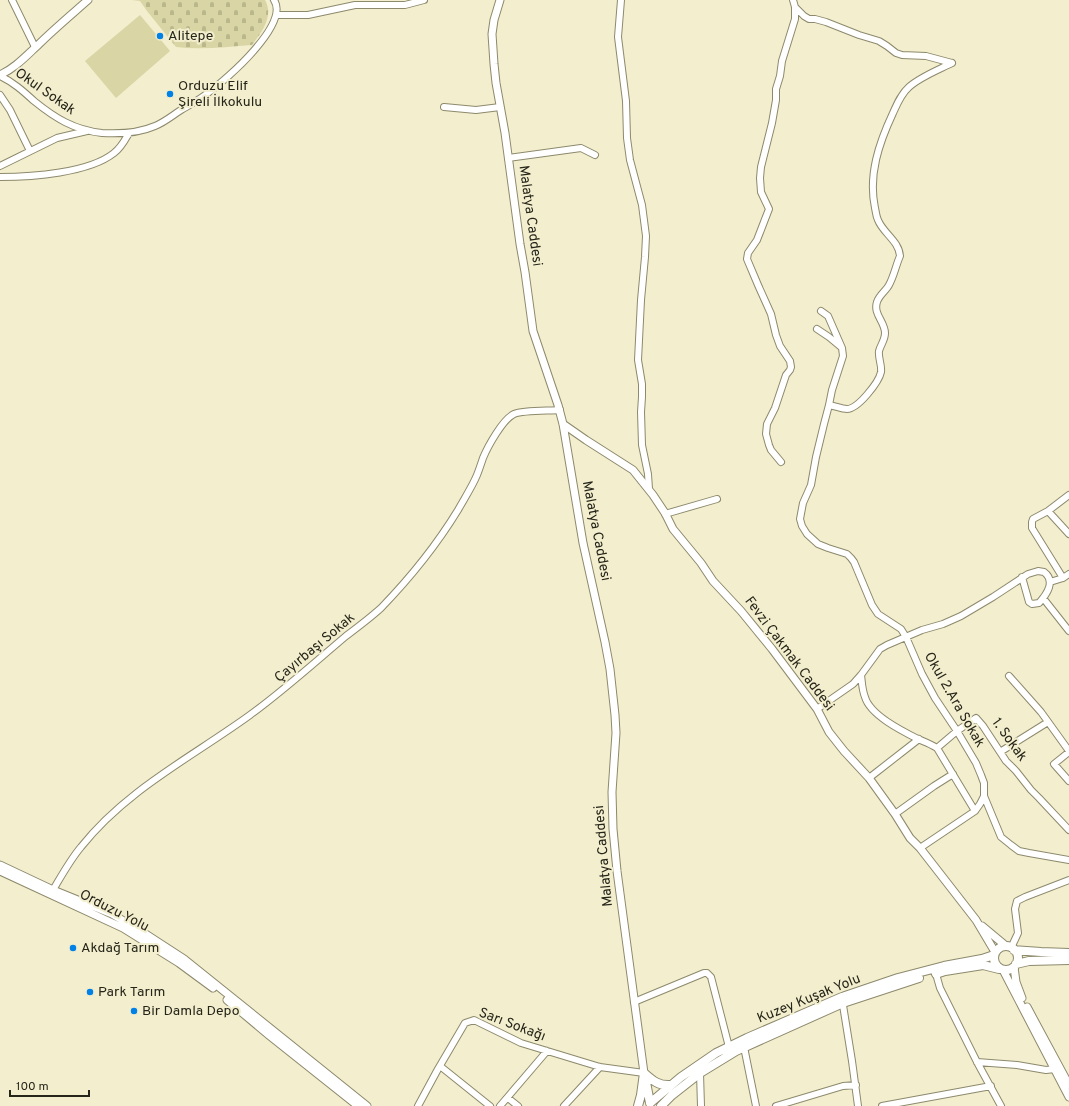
<svg xmlns="http://www.w3.org/2000/svg" width="1069" height="1106" viewBox="0 0 1069 1106" font-family="Overpass,sans-serif">
  <style>
    .cemetery { fill: url(#cemetery-stones) }
    .park { fill: #dad5a4 }
    .lines { fill: none; stroke-linecap: round; stroke-linejoin: round }
    .minor-casing { stroke: #8d896c; stroke-width: 8 }
    .tertiary-casing { stroke: #8d896c; stroke-width: 9 }
    .secondary-casing { stroke: #8d896c; stroke-width: 10 }
    .minor { stroke: #fff; stroke-width: 6 }
    .tertiary { stroke: #fff; stroke-width: 7 }
    .secondary { stroke: #fff; stroke-width: 8 }
    .poi-dot { fill: #0180e6; stroke: #f2eece; stroke-width: 1.5 }
    .labels { text-anchor: middle; dominant-baseline: central; stroke-width: 4; stroke-linejoin: round; paint-order: stroke }
    .poi-label { font-size: 14px; fill: #262519; stroke: #f2eece; text-anchor: start }
    .street-label { font-size: 14px; fill: #262519; stroke: #f2eece }
  </style>
  <defs>
    <pattern id="cemetery-stones" width="16" height="16" patternUnits="userSpaceOnUse"><rect width="16" height="16" fill="#dad5a4"/><path d="M2 7V4a2 2 0 0 1 4 0v3zM10 15v-3a2 2 0 0 1 4 0v3z" fill="#bbb78d"/></pattern>
  </defs>
  <rect width="100%" height="100%" fill="#f2eece"/>
  <!-- cemetery -->
  <path class="cemetery" d="M132,0H265C274,16 262,32 252,45C226,47 201,50 176,47L147,11L140,1Z"/>
  <!-- park -->
  <path class="park" d="M140,15L170,51L116,98L85,61Z"/>
  <g class="lines">
    <!-- minor casing -->
    <g class="minor-casing">
      <path id="minor" d="M12,0L35,47
        M621,0L618,37L626,101L627,138L630,160L642,205L646,236L645,257L641,300L638,360L642,384V397L641,412L642,445L648,474L649,489
        M795,7L804,16L809,19H815L826,22L859,35L879,41L887,46L896,53L902,55L926,56L952,63
        M277,15H308L355,5H405L424,0
        M0,76C13,82 23,91 34,101C55,118 74,130 102,133C119,134 139,133 155,126C165,122 173,115 181,110C191,104 201,99 209,92C227,79 290,24 274,0
        M0,95L10,110L30,151
        M444,107L476,110L500,107
        M508,158L581,148L595,155
        M0,166L57,138L87,131
        M0,177C32,177 89,173 114,153C121,148 125,140 129,133
        M821,311L828,316L842,348L843,356L832,390L829,405L824,424L816,457L811,485L803,503L800,519L802,526L807,534L818,544L828,548L847,554L851,558L854,562L872,605L878,614L901,629L906,637L922,674L935,698L957,731L976,763L981,775L984,783V796L980,804L975,811L920,848
        M817,329L829,337L841,347
        M829,405C835,406 842,409 847,409C858,409 879,382 881,372C882,365 878,358 879,351C881,344 885,340 885,333C885,322 873,314 877,302C879,295 886,291 889,285C894,276 896,265 900,256C899,241 883,233 878,220C876,216 876,212 875,208C868,175 879,143 893,113C897,104 901,94 909,87C920,77 938,70 952,63
        M781,462L771,450L769,445L766,434L767,424L775,408L786,375L790,370L791,367L790,361L780,346L776,335L771,314L758,285L747,259L748,253L757,240L769,209L761,192L760,178L761,167L772,123L776,100V89L780,76L782,61L795,19V7L793,0
        M1048,511L1069,534
        M665,514L717,499
        M1063,578L1032,528V522L1033,519L1048,511L1069,495
        M1050,582L1063,578L1069,574
        M1043,598L1069,631
        M861,675C862,682 862,690 865,697C870,715 902,731 918,739C925,742 931,744 937,748L975,811
        M1009,676L1041,712L1069,751
        M817,709L853,684L861,675L880,649L887,645L922,630L943,624L961,616L993,597L1028,574L1038,571L1044,572C1056,581 1047,594 1039,603L1032,604L1029,602L1022,577
        M937,748L957,731L976,718L983,726L1006,761L1016,771L1031,790L1039,798L1069,830
        M1000,752L1048,722
        M1069,752L1054,764L1069,781
        M869,778L919,739
        M984,796L1001,837L1011,845L1019,851L1029,853L1069,860
        M895,814L934,786L953,774
        M53,890C62,875 70,860 81,847C126,790 192,757 250,715C283,691 314,663 346,636C358,627 370,618 381,608C411,577 436,546 458,510C464,499 472,487 477,475C479,470 481,464 483,458C488,446 503,419 514,414C524,410 548,411 560,410
        M1011,948L1018,933L1015,909L1017,901L1025,897L1069,880
        M936,974L940,988L977,1062L1001,1106
        M842,999L852,1061L858,1106
        M634,1002L704,973H707L711,977L729,1047
        M744,1047L756,1106
        M977,1062L1017,1065L1046,1070L1055,1069
        M440,1066L490,1106
        M700,1073L701,1106
        M508,1098L518,1106
        M418,1106L438,1069L465,1023L474,1020L521,1043L600,1067L644,1073
        M500,1106L547,1051
        M564,1106L600,1067
        M776,1106L843,1086L856,1085
        M882,1106L991,1086"/>
    </g>
    <!-- tertiary casing -->
    <g class="tertiary-casing">
      <path id="tertiary" d="M500,0L494,20L492,34L494,64L496,83L505,133L520,244L525,272L533,331L558,405L563,424L583,543L605,642L610,669L615,715L616,733L612,792L613,829L617,871L644,1073
        M0,75C15,68 25,57 37,46C53,30 71,15 88,0
        M563,424L586,440L633,470L653,495L665,513L673,529L701,563L713,581L741,611L772,649L817,709L829,732L844,751L869,778L895,814L910,838L920,848L976,920L995,952
        M0,865L53,890L112,914L144,933L184,959L367,1106
        M0,871L123,928L179,963L213,988
        M982,926L1006,946
        M1014,967L1016,982L1022,998
        M1003,970L1069,1097
        M227,1000L270,1036L358,1106
        M1027,1007L1069,1085"/>
    </g>
    <!-- secondary casing -->
    <g class="secondary-casing">
      <path id="secondary" d="M994 958a12 12 0 1 1 24 0a12 12 0 1 1-24 0Z
        M1014,950L1041,952L1069,953
        M1016,964L1029,961L1069,960
        M936,974L945,971L983,965L999,969
        M644,1073C653,1081 659,1086 671,1085
        M645,1077L650,1103
        M650,1103L681,1077L716,1053L747,1038L842,997L898,978L944,966L982,959L994,955
        M638,1106L641,1095L644,1073
        M661,1106L672,1095L700,1073L736,1051L843,1003L919,978"/>
    </g>
    <!-- minor -->
    <use href="#minor" class="minor"/>
    <!-- tertiary -->
    <use href="#tertiary" class="tertiary"/>
    <!-- secondary -->
    <use href="#secondary" class="secondary"/>
  </g>
  <!-- markers -->
  <g class="poi-dot">
    <circle cx="160" cy="36" r="4"/>
    <circle cx="170" cy="94" r="4"/>
    <circle cx="73" cy="948" r="4"/>
    <circle cx="90" cy="992" r="4"/>
    <circle cx="134" cy="1011" r="4"/>
  </g>
  <g class="labels">
    <!-- poi labels -->
    <g class="poi-label">
      <text x="168" y="36">Alitepe</text>
      <text x="178" y="86">Orduzu Elif<tspan x="178" dy="16">Şireli İlkokulu</tspan></text>
      <text x="81" y="948">Akdağ Tarım</text>
      <text x="98" y="992">Park Tarım</text>
      <text x="142" y="1011">Bir Damla Depo</text>
    </g>
    <!-- street labels -->
    <g class="street-label">
      <text transform="translate(45 92) rotate(35)">Okul Sokak</text>
      <text transform="translate(530 216) rotate(82)">Malatya Caddesi</text>
      <text transform="translate(596 531) rotate(79)">Malatya Caddesi</text>
      <text transform="translate(315 648) rotate(-40)">Çayırbaşı Sokak</text>
      <text transform="translate(789 654) rotate(53)">Fevzi Çakmak Caddesi</text>
      <text transform="translate(954 700) rotate(60)">Okul 2.Ara Sokak</text>
      <text transform="translate(1009 740) rotate(54)">1. Sokak</text>
      <text transform="translate(604 856) rotate(-95)">Malatya Caddesi</text>
      <text transform="translate(114 911) rotate(27)">Orduzu Yolu</text>
      <text transform="translate(809 999) rotate(-22)">Kuzey Kuşak Yolu</text>
      <text transform="translate(512 1025) rotate(21)">Sarı Sokağı</text>
    </g>
  </g>
  <!-- scale -->
  <path d="M10 1090v6h79v-6" fill="none" stroke="#262519" stroke-width="2"/>
  <text x="16" y="1090" font-size="12" fill="#262519" stroke="#f2eece" stroke-width="3" paint-order="stroke">100 m</text>
</svg>
